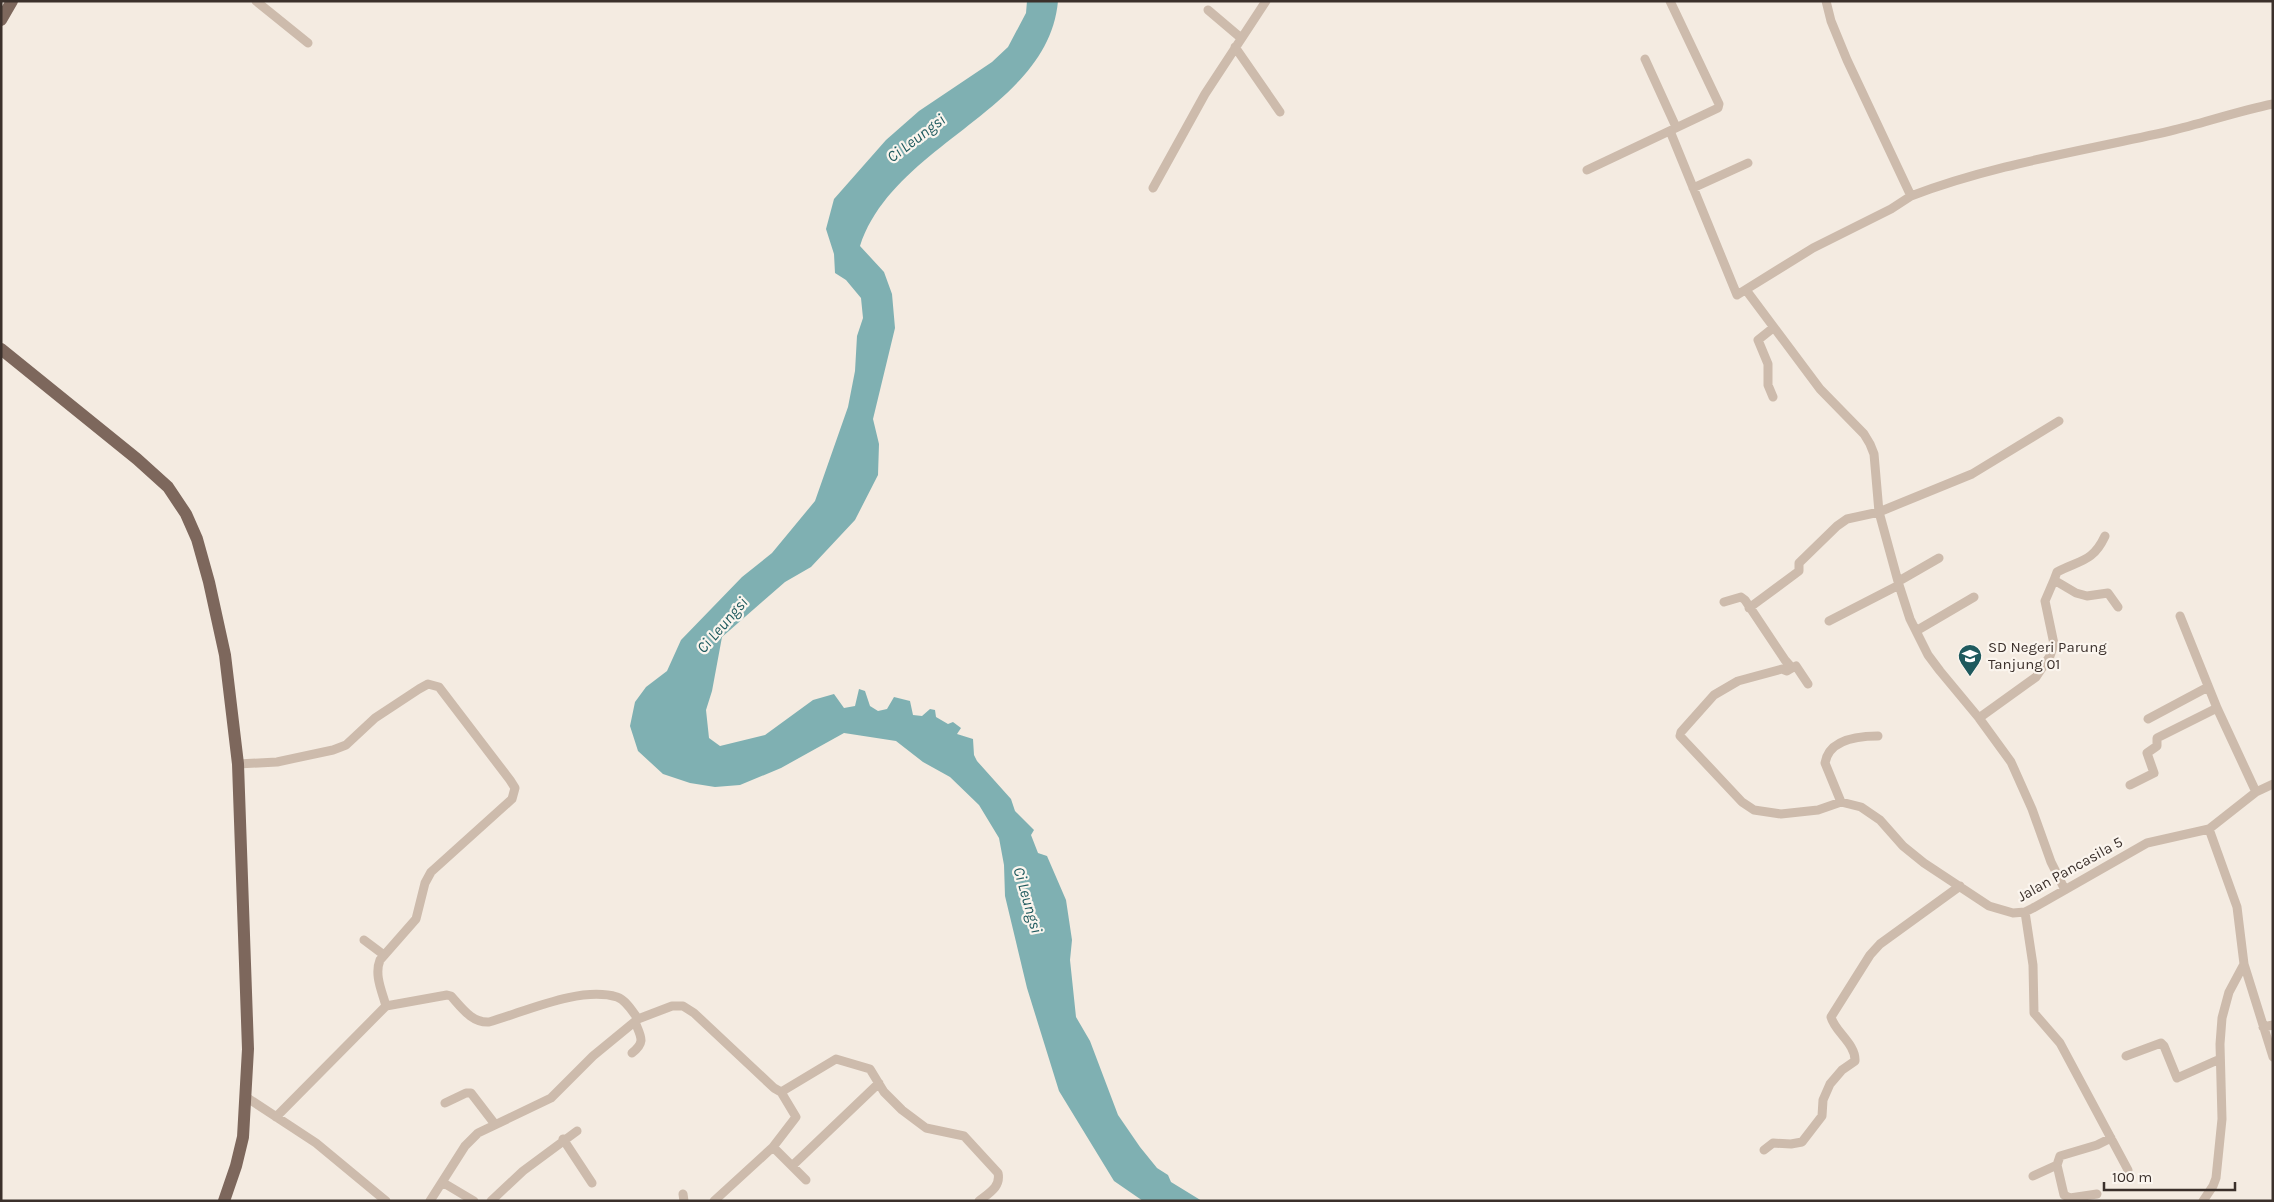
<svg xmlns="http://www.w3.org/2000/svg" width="2274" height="1202" viewBox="0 0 2274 1202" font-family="Karla,sans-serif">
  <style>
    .water { fill: #7fb0b2 }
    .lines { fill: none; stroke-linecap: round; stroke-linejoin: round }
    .street { stroke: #cdbbac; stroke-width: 9 }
    .primary { stroke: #7d675c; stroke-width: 12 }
    .labels { text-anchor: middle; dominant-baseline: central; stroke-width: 4.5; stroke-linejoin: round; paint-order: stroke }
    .poi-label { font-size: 15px; fill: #3b302b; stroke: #fbf5ee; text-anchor: start }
    .street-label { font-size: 15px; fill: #3b302b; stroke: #fbf5ee }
    .water-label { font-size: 16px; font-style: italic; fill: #1f5a5e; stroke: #fbf5ee }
  </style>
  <rect width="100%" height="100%" fill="#f4ebe1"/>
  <!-- water -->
  <path class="water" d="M1027,1H1058C1048,111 894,142 860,246L884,272L892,294L895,328L873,419L879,444L878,475L855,520L811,567L785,582L722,637L712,691L706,710L709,738L720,746L765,735L813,700L834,694L844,708L855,706L859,689L865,691L870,706L878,711L887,709L894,697L910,701L913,715L922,716L930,709L935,710L936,717L948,724L953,722L961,728L957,734L973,739L974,755L977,761L1011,799L1015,811L1034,830L1031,835L1038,853L1047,856L1066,900L1072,940L1070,960L1076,1017L1090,1041L1118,1115L1140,1147L1157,1168L1168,1175L1171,1182L1202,1201H1143L1114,1181L1059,1091L1027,988L1005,896L1004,865L999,838L979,805L950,777L923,762L896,741L844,733L781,768L740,785L715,787L690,783L663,774L638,751L630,726L635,702L646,687L667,671L681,640L742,577L772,553L815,501L848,407L855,371L857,336L863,318L861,298L846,280L835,273L834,254L826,229L834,199L886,140L919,111L992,62L1008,47L1026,13Z"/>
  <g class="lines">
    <!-- street -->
    <path class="street" d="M256,1L308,43
      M1826,1L1831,21L1847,60L1911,196C1995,164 2083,151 2170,131C2204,123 2238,111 2273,104
      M1208,10L1241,38
      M1235,47L1280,112
      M1645,59L1676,127
      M1670,131L1737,295L1813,248L1891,209L1911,196
      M1587,170L1718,108L1719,104L1670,1
      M1153,188L1205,94L1266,1
      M1693,188L1748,163
      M1746,290L1820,389L1864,434L1870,444L1874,454L1879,512L1899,585L1910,619L1928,655L1940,671L1979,718L2011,762L2032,809L2051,862L2065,890
      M1773,397L1768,385V364L1758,340L1773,328
      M2105,536C2093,562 2080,560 2057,572L2054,580L2076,593L2087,596L2108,593L2118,607
      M1899,581L1939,558
      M1724,602L1741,597L1745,600L1785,660L1792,668L1796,666L1808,684
      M1749,608L1799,571V563L1837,526L1847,519L1879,512L1972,474L2059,421
      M2180,616L2217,708L2256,792
      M1829,621L1899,585
      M1916,631L1974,597
      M1792,668L1787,671L1782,669L1738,681L1714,695L1681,732L1680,736L1742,802L1754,810L1781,814L1818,810L1841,802L1861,807L1880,820L1903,846L1924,863L1989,906L2013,913L2025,912L2033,908L2147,843L2209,829L2256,792L2273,784
      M1979,718L2036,677L2050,656L2054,644L2045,601L2054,580
      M2148,719L2208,687
      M238,764L277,762L333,750L346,745L375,718L419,689L428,684L439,687L510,780L515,788L512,799L431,872L425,883L416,919L380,960C374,975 382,991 386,1006
      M2130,785L2154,773L2147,753L2157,746V738L2217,708
      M1841,802L1825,763C1829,739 1858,736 1878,736
      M2025,912L2033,965L2034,1013L2060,1043L2128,1170
      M364,940L384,955
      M2244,964L2273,1057
      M2263,1027L2273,1025
      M632,1053C646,1042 641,1037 635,1022
      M2126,1056L2161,1043L2164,1046L2177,1078L2220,1059
      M246,1097L316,1143L386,1201
      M445,1103L466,1093H471L494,1123
      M276,1117L386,1006L447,995L451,996C462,1008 472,1023 489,1022C525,1012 579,986 617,997C626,1000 633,1012 638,1019
      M563,1139L592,1183
      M773,1147L806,1180
      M1764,1150L1773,1143L1791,1144L1802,1142L1822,1116L1823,1100L1830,1084L1842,1070L1855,1061C1856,1044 1835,1032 1831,1017L1870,955L1880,944L1960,886
      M2057,1165L2064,1195L2070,1198L2097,1194
      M792,1166L879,1083
      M2033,1176L2057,1165L2060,1156L2097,1145L2111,1138
      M442,1182L474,1201
      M683,1194L684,1201
      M430,1201L465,1146L478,1133L551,1098L593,1056L638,1019L672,1006H683L694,1013L774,1088L781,1092L836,1059L870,1069L884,1092L902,1110L926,1128L964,1136L998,1173C1001,1187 989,1193 979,1201
      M491,1201L523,1171L577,1131
      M714,1201L773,1147L796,1117L781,1092
      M2203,1201L2213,1186L2216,1178L2222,1119L2220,1044L2222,1018L2229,992L2244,964L2237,907L2209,829"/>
    <!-- primary -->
    <path class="primary" d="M1,20L12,1
      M1,349L137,459L168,487L186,514L197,539L209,582L225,655L238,764L248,1049L243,1137L236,1166L224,1201"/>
  </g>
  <!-- icons -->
  <defs>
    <g id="school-pin" transform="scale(1.25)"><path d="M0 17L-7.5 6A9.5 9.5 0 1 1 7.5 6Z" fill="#1f5a5e" stroke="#fbf5ee"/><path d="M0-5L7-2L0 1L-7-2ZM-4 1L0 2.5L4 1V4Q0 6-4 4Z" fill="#fff"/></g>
  </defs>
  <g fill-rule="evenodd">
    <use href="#school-pin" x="1970" y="656"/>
  </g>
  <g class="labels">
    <!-- poi labels -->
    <g class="poi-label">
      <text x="1988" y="647">SD Negeri Parung<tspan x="1988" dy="17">Tanjung 01</tspan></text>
    </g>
    <!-- street labels -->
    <g class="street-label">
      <text transform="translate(2070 869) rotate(-29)">Jalan Pancasila 5</text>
    </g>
    <!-- water labels -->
    <g class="water-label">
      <text transform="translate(916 138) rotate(-37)">Ci Leungsi</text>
      <text transform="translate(722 625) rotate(-49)">Ci Leungsi</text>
      <text transform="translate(1028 900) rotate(74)">Ci Leungsi</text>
    </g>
  </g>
  <!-- border -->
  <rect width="2274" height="1202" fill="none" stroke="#3b302b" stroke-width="5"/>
  <!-- scale -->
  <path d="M2104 1182v8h131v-8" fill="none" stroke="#3b302b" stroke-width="2.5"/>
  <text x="2112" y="1182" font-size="15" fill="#3b302b" stroke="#fbf5ee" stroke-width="4" paint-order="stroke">100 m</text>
</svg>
